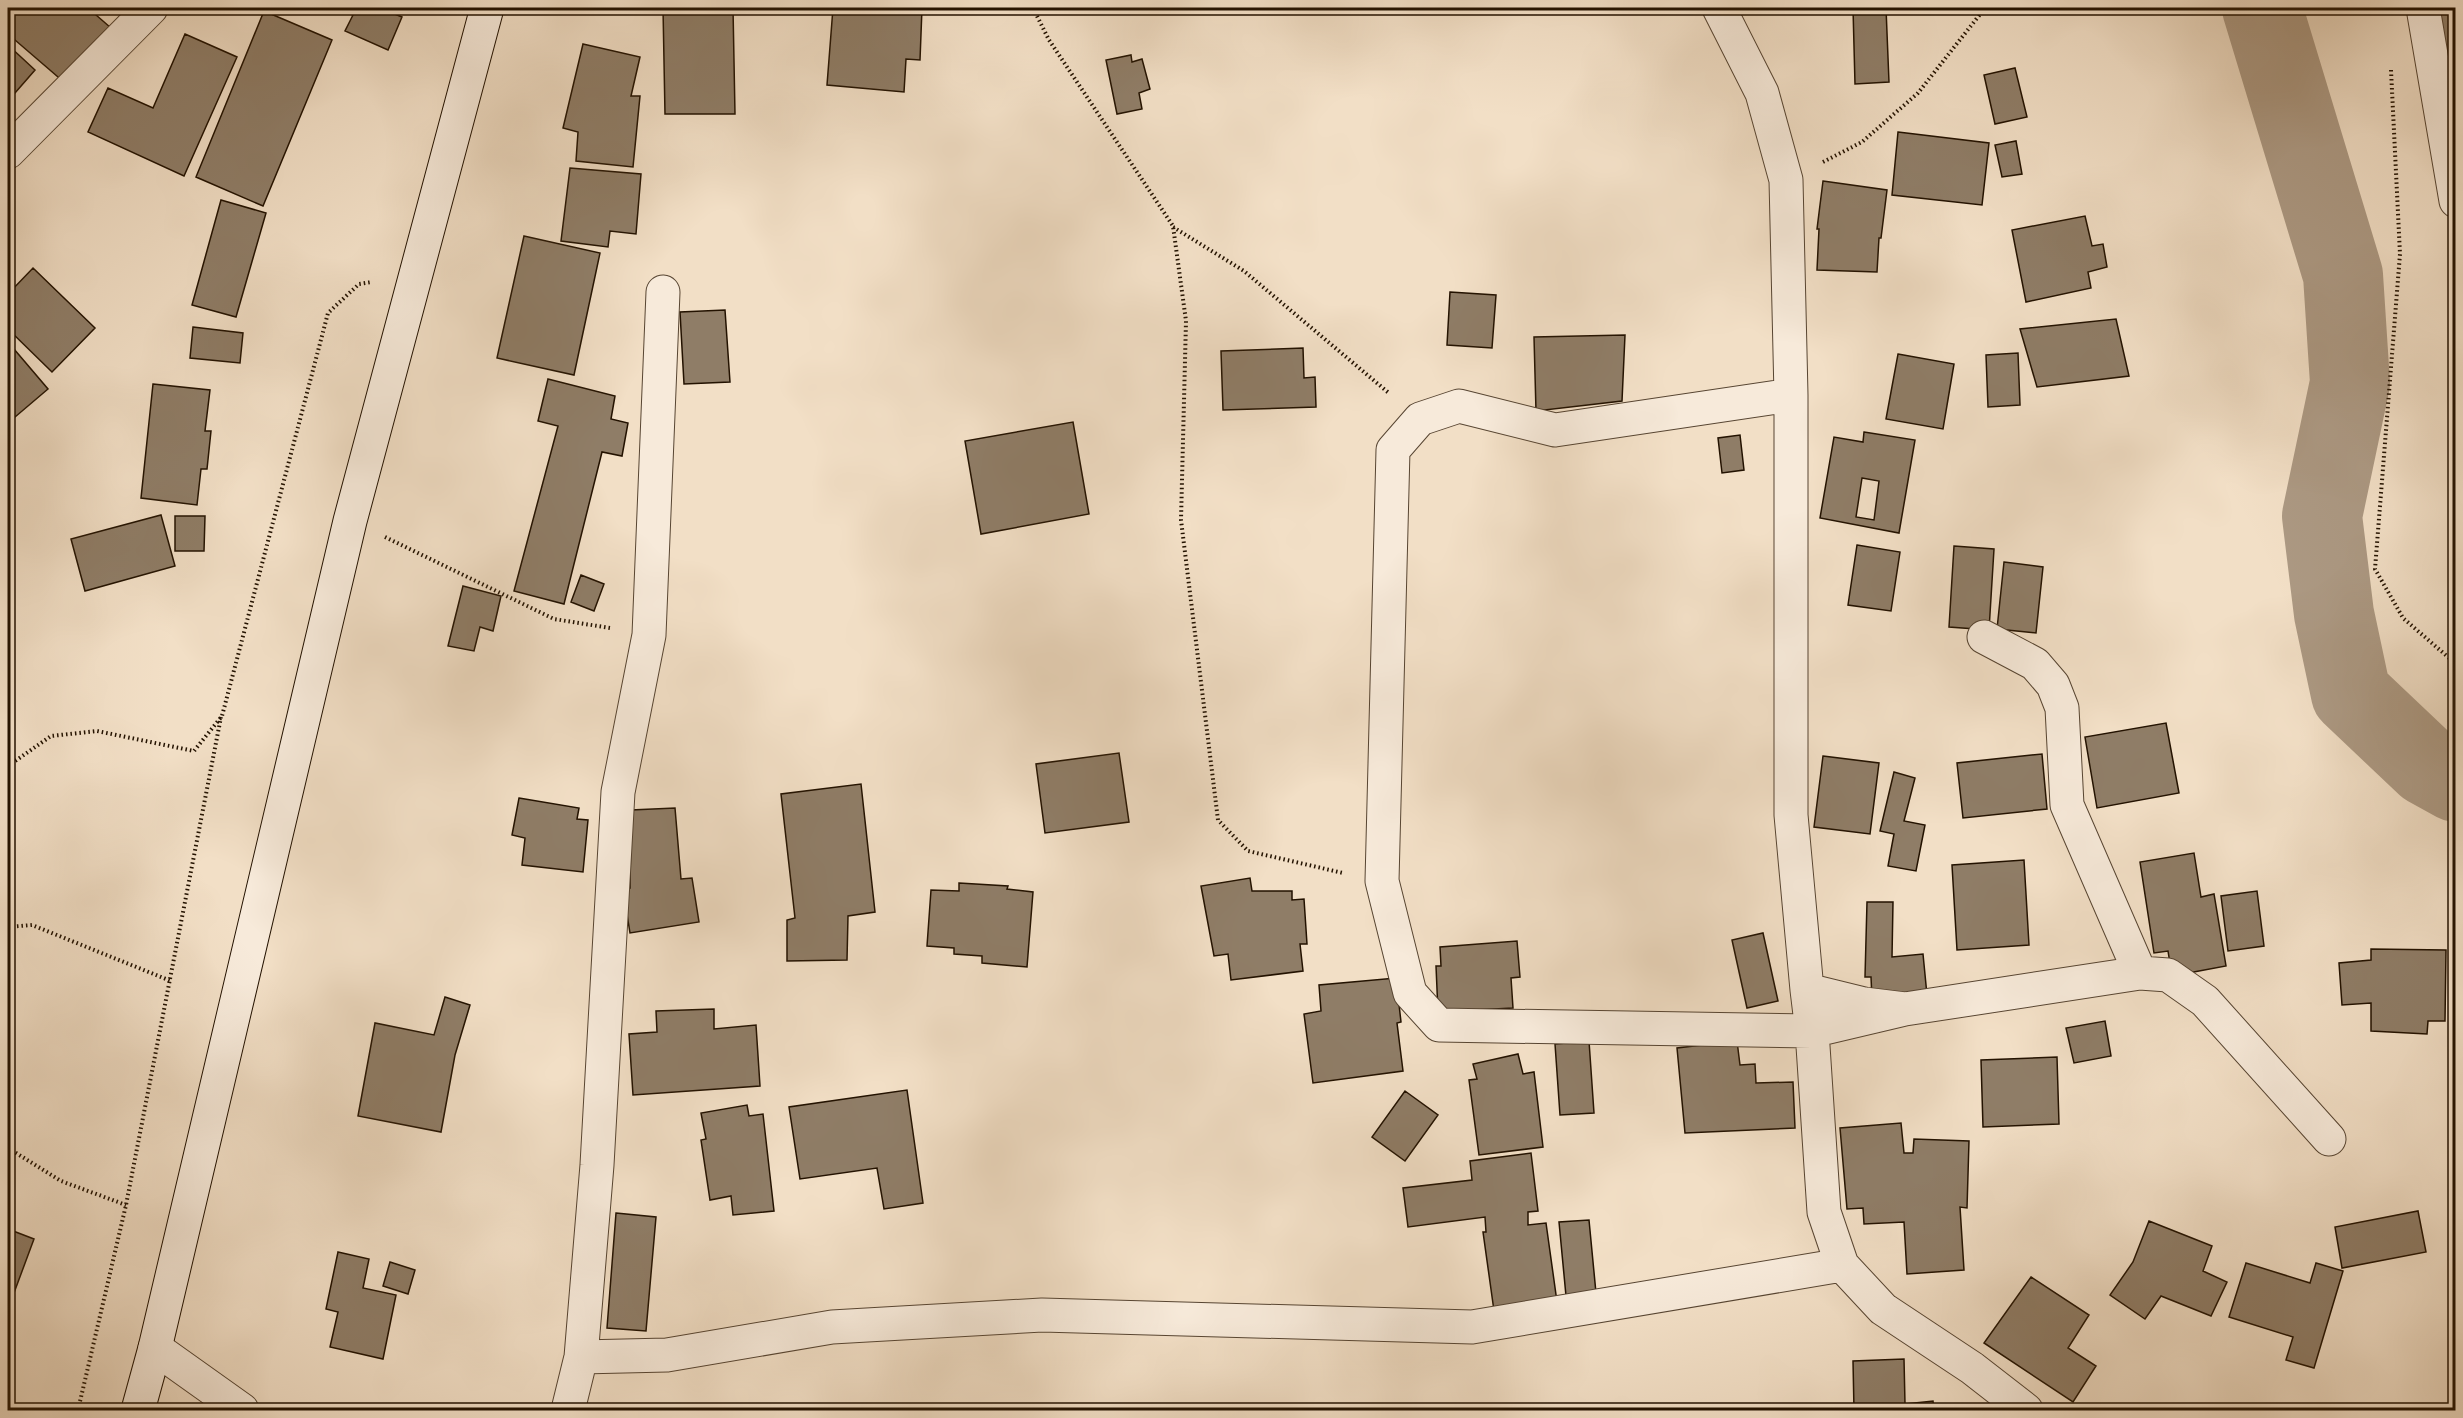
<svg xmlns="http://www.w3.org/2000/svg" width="2463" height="1418" viewBox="0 0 2463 1418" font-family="'Sorts Mill Goudy',serif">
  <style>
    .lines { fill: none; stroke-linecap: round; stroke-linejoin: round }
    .river { stroke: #ac9983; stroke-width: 80 }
    .building { fill: #8f7d67; stroke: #231200; stroke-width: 1.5; fill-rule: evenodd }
    .street-casing { stroke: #574532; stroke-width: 35 }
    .secondary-casing { stroke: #231200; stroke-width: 35 }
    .path { stroke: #231200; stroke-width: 4; stroke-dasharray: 1.5 3; stroke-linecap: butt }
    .street { stroke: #f7eada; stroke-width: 33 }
    .secondary { stroke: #f7eada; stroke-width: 33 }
  </style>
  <rect width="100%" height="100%" fill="#f2dfc6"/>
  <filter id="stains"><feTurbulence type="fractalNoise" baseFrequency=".00333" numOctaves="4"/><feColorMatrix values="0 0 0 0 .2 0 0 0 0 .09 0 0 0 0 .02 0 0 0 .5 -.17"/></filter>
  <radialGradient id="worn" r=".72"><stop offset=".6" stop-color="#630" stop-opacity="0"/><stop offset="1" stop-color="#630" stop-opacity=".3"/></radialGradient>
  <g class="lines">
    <!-- river -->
    <path class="river" d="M2262,8L2343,275L2350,383L2322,516L2334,614L2351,694L2427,766L2456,782"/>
  </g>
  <!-- building -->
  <path class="building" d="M8,8H88L111,28L65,83L8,34Z
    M336,8H380L402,17L388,50L345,31L353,15Z
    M663,8H733L735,114H665Z
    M833,8H922L920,60L906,59L904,92L827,85Z
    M1227,8H1279V13Z
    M1853,8H1886L1889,82L1855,84Z
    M2456,9V124L2433,13Z
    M264,11L332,40L263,206L196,177Z
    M185,34L237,57L184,176L88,132L108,88L153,108Z
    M583,44L640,57L631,96H640L633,167L576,161L578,132L563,128Z
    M8,45L35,70L8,101Z
    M1131,55L1132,62L1142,59L1150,89L1139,93L1142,109L1117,114L1106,60Z
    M2015,68L2027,117L1995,124L1984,75Z
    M1898,132L1989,143L1982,205L1892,195Z
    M2016,141L2022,174L2002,177L1995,145Z
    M570,168L641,174L636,234L610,231L608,247L561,241Z
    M1823,181L1887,190L1881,238H1879L1877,272L1817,270L1819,229H1817Z
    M221,200L266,213L236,317L192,305Z
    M2085,216L2092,246L2103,244L2107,267L2088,272L2091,288L2026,302L2012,230Z
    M524,236L600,253L574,375L497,358Z
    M33,268L95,328L52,372L8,329V294Z
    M1450,292L1496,295L1492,348L1447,345Z
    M725,310L730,382L684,384L680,312Z
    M2116,319L2129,376L2037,387L2020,329Z
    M193,327L243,333L240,363L190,358Z
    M1625,335L1622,401L1536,411L1534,337Z
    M8,342L48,389L8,423Z
    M1303,348L1304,378L1315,377L1316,407L1223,410L1221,351Z
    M2018,353L2020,405L1988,407L1986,355Z
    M1898,354L1954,364L1943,429L1886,419Z
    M548,379L615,396L611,419L628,423L622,456L602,452L564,604L514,591L558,426L538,421Z
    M153,384L210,390L205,431H211L207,469H201L197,505L141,498Z
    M1073,422L1089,514L981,534L965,441Z
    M1864,432L1915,440L1899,533L1820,518L1834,437L1863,442ZM1862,478L1879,481L1874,520L1856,517Z
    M1740,435L1744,470L1722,473L1718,438Z
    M161,515L175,566L85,591L71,539Z
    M175,516H205L204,551H175Z
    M1857,545L1900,552L1891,611L1848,605Z
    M1954,546L1994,549L1989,630L1949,627Z
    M2004,562L2043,567L2036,633L1997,629Z
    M581,575L604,584L594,611L571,602Z
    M463,586L501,596L493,631L480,627L474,651L448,646Z
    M2166,723L2179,793L2097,808L2085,737Z
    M1119,753L1129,822L1045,833L1036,764Z
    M2042,754L2047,809L1963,818L1957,763Z
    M1823,756L1879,763L1870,834L1814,827Z
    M1894,772L1915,778L1904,821L1925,825L1916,871L1888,866L1894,834L1880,831Z
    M861,784L875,912L848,916L847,960L787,961V920L795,918L781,794Z
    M519,798L579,808L577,819L588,820L583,872L522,865L525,838L512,835Z
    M675,808L681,879L692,878L699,922L630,933L623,889L630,888L631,810Z
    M2194,853L2201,897L2214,894L2226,966L2172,976L2168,951L2154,953L2140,862Z
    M2024,860L2029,945L1957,950L1952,865Z
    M1250,878L1252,891H1292V900L1304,899L1307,944H1300L1303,971L1231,980L1228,954L1214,956L1201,886Z
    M959,883L1008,886L1007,889L1033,892L1027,967L982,963V956L954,954V948L927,946L931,890L959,891Z
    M2257,891L2264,946L2228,951L2221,896Z
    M1867,902H1893L1892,957L1923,954L1927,995L1872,999L1871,977H1865Z
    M1763,933L1778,1001L1747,1008L1732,940Z
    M1517,941L1520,977L1511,978L1513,1008L1438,1012L1436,966H1441L1440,947Z
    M2371,949L2446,950L2445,1021H2428L2427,1034L2371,1031V1003L2342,1005L2339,963L2371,960Z
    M1396,978L1401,1022L1397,1023L1403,1071L1313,1083L1304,1014L1321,1011L1319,985Z
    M445,997L470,1005L455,1055L441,1132L358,1116L375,1023L434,1035Z
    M714,1009V1029L756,1025L760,1086L633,1095L629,1034L657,1032L656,1011Z
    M2105,1021L2111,1056L2074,1063L2066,1028Z
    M1589,1041L1594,1113L1560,1115L1555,1044Z
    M1737,1041L1740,1065L1755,1064L1756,1083L1793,1082L1795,1128L1685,1133L1677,1048Z
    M1518,1054L1523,1074L1534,1072L1543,1147L1479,1155L1469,1080L1477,1079L1473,1064Z
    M2057,1057L2059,1124L1983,1127L1981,1060Z
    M907,1090L923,1203L884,1209L877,1168L800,1179L789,1107Z
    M1405,1091L1438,1115L1405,1161L1372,1137Z
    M747,1105L749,1116L763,1114L774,1211L733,1215L731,1196L710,1200L701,1140L706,1139L701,1113Z
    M1901,1123L1904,1153H1913L1914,1139L1969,1141L1967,1208L1960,1207L1964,1270L1907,1274L1904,1222L1864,1224L1863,1208L1847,1209L1840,1128Z
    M1531,1153L1538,1211L1528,1212V1225L1546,1223L1558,1309L1495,1318L1483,1232H1486L1485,1217L1408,1227L1403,1188L1472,1180L1470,1161Z
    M2418,1211L2426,1252L2342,1268L2335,1227Z
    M616,1213L656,1217L646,1331L607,1328Z
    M1589,1220L1596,1293L1566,1296L1559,1222Z
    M2149,1221L2212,1246L2203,1271L2227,1282L2211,1316L2161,1296L2145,1319L2110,1295L2133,1262Z
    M8,1229L34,1239L8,1309Z
    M338,1252L369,1259L363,1288L396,1295L383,1359L330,1347L338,1312L326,1309Z
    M390,1262L415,1270L408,1294L383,1286Z
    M2246,1263L2310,1283L2316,1263L2343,1271L2314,1368L2286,1360L2293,1337L2229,1317Z
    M2031,1277L2089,1315L2068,1348L2096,1366L2073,1402L1984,1343Z
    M1904,1359L1905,1404L1933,1401L1934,1410H1854L1853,1361Z"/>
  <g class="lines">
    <!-- street casing -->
    <g class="street-casing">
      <path id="street" d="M1719,8L1762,93L1786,180L1791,395V815L1807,990L1812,1031L1824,1212L1842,1265L1883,1309L1972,1368L2026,1410
        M2423,8L2456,201
        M8,152L151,8
        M1791,395L1555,430L1459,406L1420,419L1393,450L1382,881L1410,993L1439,1025L1812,1031L1905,1009
        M1984,637L2035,664L2053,685L2062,708L2067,805L2140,973
        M1807,990L1864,1004L1905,1009L2140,973L2168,975L2205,1001L2329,1139
        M155,1348L242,1410
        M581,1357L597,1165L618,792L649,635L663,292
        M568,1410L581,1357L667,1355L832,1327L1042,1315L1472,1327L1842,1265"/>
    </g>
    <!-- secondary casing -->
    <g class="secondary-casing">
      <path id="secondary" d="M138,1410L155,1348L350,521L487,8"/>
    </g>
    <!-- path -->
    <path class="path" d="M1033,8L1049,40L1173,226L1186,321L1181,520L1218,820L1248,851L1343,873
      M2391,70L2400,254L2375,569L2403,618L2456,664
      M1823,162L1862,142L1918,93L1985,8
      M1173,227L1244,271L1390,394
      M385,537L554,619L610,628
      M8,766L51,736L97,731L194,751L222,716L328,313L359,284L372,282
      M8,927L32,925L171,981
      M8,1148L61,1181L126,1205
      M78,1410L126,1205L221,717"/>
    <!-- street -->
    <use href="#street" class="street"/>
    <!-- secondary -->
    <use href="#secondary" class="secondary"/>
  </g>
  <!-- margin -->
  <rect width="2463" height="1418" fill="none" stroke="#f2dfc6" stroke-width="30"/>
  <rect x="9" y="9" width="2445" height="1400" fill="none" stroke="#231200" stroke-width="3"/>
  <rect x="15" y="15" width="2433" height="1388" fill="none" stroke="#231200" stroke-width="1.5"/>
  <rect width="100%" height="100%" filter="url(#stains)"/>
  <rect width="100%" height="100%" fill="url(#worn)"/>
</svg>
